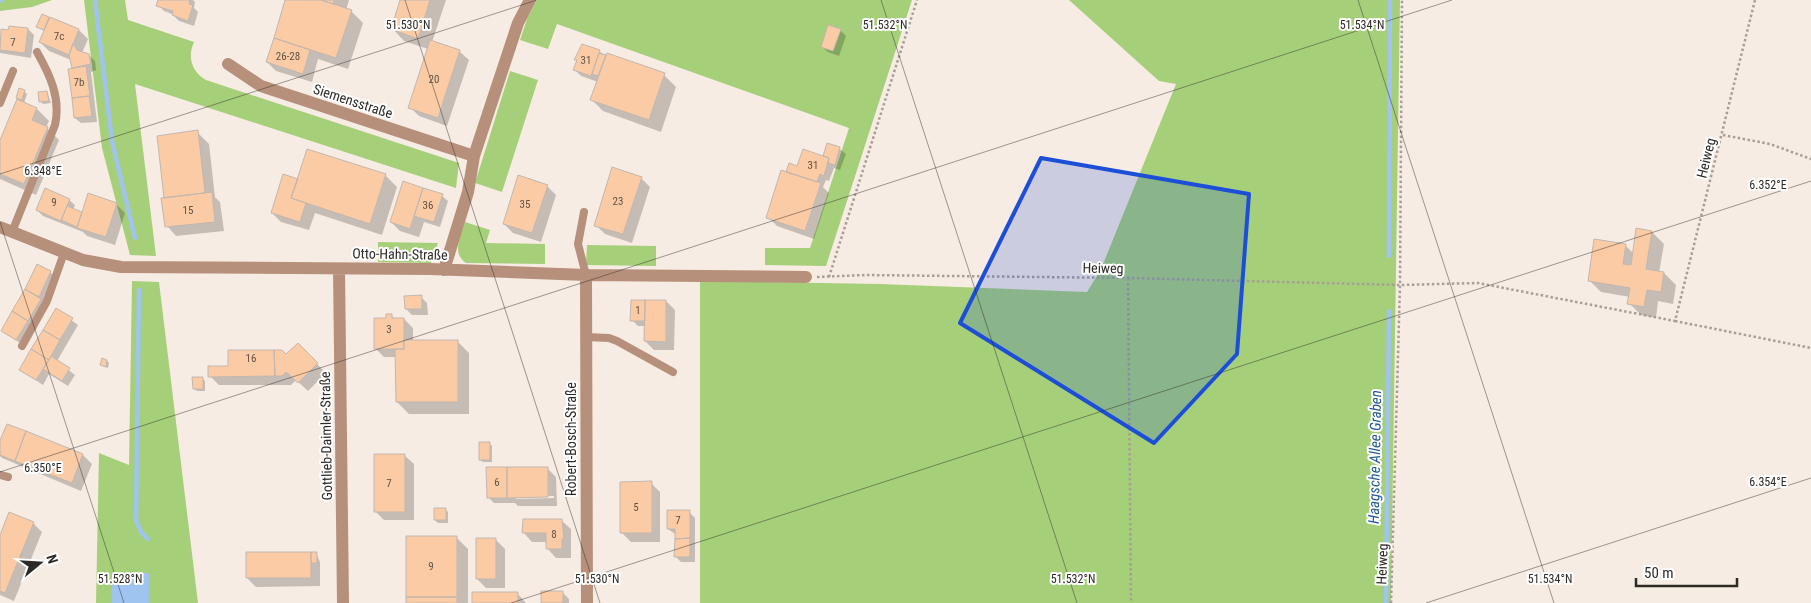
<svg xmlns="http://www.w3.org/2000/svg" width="1811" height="603" viewBox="0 0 1811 603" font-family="'Roboto Condensed',sans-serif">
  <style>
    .green { fill: #a6cf79 }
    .water { fill: #a0c4f0 }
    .shadow { fill: #0003; fill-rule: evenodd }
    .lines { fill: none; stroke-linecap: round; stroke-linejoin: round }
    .stream { stroke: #a0c4f0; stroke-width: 4.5 }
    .building { fill: #fbcba5; stroke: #c2b7af }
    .path { stroke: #a69e97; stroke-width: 2.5; stroke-dasharray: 2.5 2.5; stroke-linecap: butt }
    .service { stroke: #b7907b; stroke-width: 8 }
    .minor { stroke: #b7907b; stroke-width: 12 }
    .marked { fill: #1d4ed8; fill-opacity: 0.2; stroke: #1d4ed8; stroke-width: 4; stroke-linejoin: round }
    .ticks { fill: none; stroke: #2d2925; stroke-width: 1; stroke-opacity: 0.45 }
    .labels { text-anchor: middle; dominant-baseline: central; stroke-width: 4; stroke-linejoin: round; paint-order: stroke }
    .number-label { font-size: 11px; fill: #605245 }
    .street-label { font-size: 14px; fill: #2d2925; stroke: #fff }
    .water-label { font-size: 15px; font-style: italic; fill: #1f589a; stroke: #fff }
    .ticks-label { font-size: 12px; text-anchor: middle; fill: #2d2925; stroke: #fff; stroke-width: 4; stroke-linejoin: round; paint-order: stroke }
  </style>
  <rect width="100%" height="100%" fill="#f7ece3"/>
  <!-- green -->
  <path class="green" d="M0,0H52L32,7L0,11Z
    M84,0H125L128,20L194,42C187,57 192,72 206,80L459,163L456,188L135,84L156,256L130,255L102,148Z
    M537,0H912L826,266L765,265V248H810L849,128L557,24L548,49L520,40L527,19Z
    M1069,0H1400L1391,603H700V281L880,284L1087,292L1101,269L1176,84L1159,81Z
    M510,71L538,80L502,192L475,183Z
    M465,222L490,230L486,243L545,244V264L466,263C451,253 461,236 465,222Z
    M378,242L438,243L431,263L378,262Z
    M587,245L656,246V266L586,265Z
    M132,281L159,282L198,603H149V573H112V603H96L99,453L129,465Z"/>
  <!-- water -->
  <path class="water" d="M112,573H149V603H112Z"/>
  <!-- shadow -->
  <path class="shadow" d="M159,0H193L195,2L194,8L198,12L194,26L179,21L172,14L164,11L158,5Z
    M287,0H349L346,10L351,11L363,23L348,69L318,59L312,82L276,71L267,62Z
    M401,0H446L432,42L459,51L469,60L447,126L419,116L410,107L428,49L404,41L392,28Z
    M43,15L79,30L88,39L82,53L89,55L95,61L96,70L91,72L97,122L81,123L75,118L74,69L71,60L49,51L40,42L45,31L38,26Z
    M28,29L34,35L31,58L0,53V38Z
    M840,30L846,36L839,56L828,52L822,47Z
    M599,51L607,57L664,75L676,87L661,132L603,111L591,99L598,82L581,76L575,70L578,54Z
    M24,91L27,94L24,103L37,109L49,121L46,127L59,140L36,195L0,179V143L22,103L17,98Z
    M47,92L51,103L43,104L41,102Z
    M197,132L209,144L215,197L220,202L224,231L176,236L167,226L166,199Z
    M828,145L840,149L846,154L840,170L834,168L829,181L826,180L823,187L829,193L814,239L777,226L768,217L787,174L824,158Z
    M385,175L397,187L382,235L315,213L309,230L281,222L272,213L297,180Z
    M641,178L650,187L632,243L605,234L596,225Z
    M547,186L556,195L541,242L513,233L504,224Z
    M442,196L448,201L440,227L424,222L419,237L400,231L391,222Z
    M69,200L75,205L73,210L82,215L116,204L125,213L115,245L87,236L83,232L43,216L37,210Z
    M1652,232L1664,244L1659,273H1664L1676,285L1673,304L1658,301L1656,318L1641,315L1629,303L1630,297L1601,292L1589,280L1625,245L1634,254Z
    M37,266L50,272L56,278L23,345L2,331L26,290Z
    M421,297L427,303L428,315H412L406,309Z
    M666,301L675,310L674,350H654L645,341L646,326H638L632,320Z
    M56,309L78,325L57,361L75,375L68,386L49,374L43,385L20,370Z
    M392,316L395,319H404L413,328V342L457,341L469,353V414H409L397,402V357H384L375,348Z
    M298,345L326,373L308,391L296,380L291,385H219L210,376L229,367L286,356Z
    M107,361L109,363L108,368L101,365Z
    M202,378L205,381V391H197L194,389Z
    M7,425L83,455L92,464L81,491L2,458L0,456V444Z
    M490,444L492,446V462H483L480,460Z
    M404,455L414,464V520H384L375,511Z
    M547,468L556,477L557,506H518L515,503H494L488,497ZM516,496H554V498L516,499Z
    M651,483L660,492V542H631L622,533Z
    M445,509L448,512V523H438L435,520Z
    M689,512L695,518V562H681L675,556L676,535L668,529Z
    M561,520L571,529V558H556L547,548V542H532L523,532V521Z
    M33,523L42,532L14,601L0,595V538Z
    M456,537L468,549V603H407Z
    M496,540L505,549V588H486L477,579Z
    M316,553L320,562V586L256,587L247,578Z
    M517,593L526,603H473Z
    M563,593L569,599V603H542Z"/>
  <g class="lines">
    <!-- stream -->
    <path class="stream" d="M0,0H2
      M95,0L112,141L135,238
      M1389,256L1390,0
      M139,290L136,520L141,532L148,539
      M1386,603L1389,311"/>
  </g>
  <!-- building -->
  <path class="building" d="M158,0H190L189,4L193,5L188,21L172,15L173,11L156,6Z
    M285,0H321L352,10L336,58L274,38Z
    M321,0H334L333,4Z
    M400,0H430L418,39L391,29Z
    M42,14L49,17L44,30L36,27Z
    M50,17L79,29L69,55L39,42Z
    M828,25L841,29L833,51L821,47Z
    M9,26L28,28L25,53L0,50L1,29L8,30Z
    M274,38L310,50L303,74L266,62Z
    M430,40L460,50L438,118L408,108Z
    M73,43L77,50L89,54L91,64L72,68L69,55Z
    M582,44L600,50L591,76L573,70L577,60H574Z
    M599,53L606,55L598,76L592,74Z
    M607,53L665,73L649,120L590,100Z
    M86,66L90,96L72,98L68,69Z
    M19,88L25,90L22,100L16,98Z
    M47,91L49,101L39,102L38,92Z
    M89,96L92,116L74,118L72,98Z
    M17,99L37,108L32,120L48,127L24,184L0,174V140Z
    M198,130L205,193L164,198L157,136Z
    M827,143L840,147L835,165L828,163L829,158L823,156Z
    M307,149L386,174L370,224L291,198Z
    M803,149L829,158L824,176L820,174L817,182L786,172L789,163L797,166Z
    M612,167L642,177L623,234L594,226Z
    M781,170L821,183L805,231L766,218Z
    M283,174L298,179L291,198L306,203L300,222L271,213Z
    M518,175L548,185L532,233L503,224Z
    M403,181L423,188L410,229L390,222Z
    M45,188L70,199L61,221L36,210Z
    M423,188L443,194L434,222L414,216Z
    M212,192L215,222L165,227L161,198Z
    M88,193L117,203L106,237L77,228Z
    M67,206L82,212L77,227L61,220Z
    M1636,228L1652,231L1646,269L1664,272L1661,292L1647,290L1644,307L1627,304L1630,288L1588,281L1594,239L1626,244L1623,264L1631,265Z
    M37,264L51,271L39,297L25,289Z
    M25,289L41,299L28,321L12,311Z
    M422,295V309H405L404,296Z
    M631,300H645V321H630Z
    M645,300H666V342L644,341Z
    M56,308L73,318L60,340L43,330Z
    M12,311L28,321L16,340L1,331Z
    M386,314H392V318H404V349H374V318H386Z
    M43,330L60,340L49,360L31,349Z
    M404,340H458V402H396L395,349H404Z
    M298,343L318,363L298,383L286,372L282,376H275L274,350H282L286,354Z
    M31,349L49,360L36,380L19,370Z
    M228,350H274L275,376L208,377V366H228Z
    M51,356L70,368L62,381L43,369Z
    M102,358L107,360L106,367L100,365Z
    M192,377H203V389H193Z
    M7,424L26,431L15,461L0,455V440Z
    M26,431L83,454L72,483L15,461Z
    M479,442H490V460H479Z
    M374,454H405V512H374Z
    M486,467H507V498H487Z
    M507,467H548V497L507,498Z
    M652,481V533H620V482Z
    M434,508H446V520H434Z
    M667,510H690V538L675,539V529H667Z
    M9,512L34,522L5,593L0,591V535Z
    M562,519L564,539H562V549H546V533H522L523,519Z
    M406,536H457V597H406Z
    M476,538H496V579H476Z
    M690,538V557H674L675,539Z
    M246,552H311V578H246Z
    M311,552H317V563H311Z
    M541,591H563V603H541Z
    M472,592H518V603H472Z
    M406,597H457V603H406Z"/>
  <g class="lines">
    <!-- path -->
    <path class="path" d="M1723,135L1770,144L1811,159
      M817,277L865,275L1128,278L1400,285L1478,283L1675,321L1755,0
      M829,277L917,0
      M1128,278L1131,603
      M1675,321L1811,348
      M1391,603L1400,285L1402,0"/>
    <!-- service -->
    <path class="service" d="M0,103L13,71
      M584,212L578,244L586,275
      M12,232L55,125C61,98 50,75 37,52
      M586,337L609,338L617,341L673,372
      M22,346L47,301L64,253
      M0,475L8,477"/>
    <!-- minor -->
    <path class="minor" d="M228,64L261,86L474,156
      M0,227L83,260L121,267L430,269L586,275L806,277
      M339,269L343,603
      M444,270L468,192L474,156L518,23L530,0
      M586,275L587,603"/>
  </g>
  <!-- marked area -->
  <path class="marked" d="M1041,158L1249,194L1237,354L1154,443L960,323Z"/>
  <!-- ticks -->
  <path class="ticks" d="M405,0L600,603M881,0L1077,603M1358,0L1554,603M0,174L537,0M0,222L124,603M0,472L1452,0M511,603L1811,181M1426,603L1811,478"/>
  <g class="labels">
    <!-- number labels -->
    <g class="number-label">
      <text x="59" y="36">7c</text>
      <text x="13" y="42">7</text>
      <text x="288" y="56">26-28</text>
      <text x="586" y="60">31</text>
      <text x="434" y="79">20</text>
      <text x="79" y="82">7b</text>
      <text x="813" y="165">31</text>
      <text x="618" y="201">23</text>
      <text x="54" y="202">9</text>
      <text x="525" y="204">35</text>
      <text x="428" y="205">36</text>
      <text x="188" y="210">15</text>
      <text x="638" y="310">1</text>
      <text x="389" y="329">3</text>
      <text x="251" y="358">16</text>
      <text x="497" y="482">6</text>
      <text x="389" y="483">7</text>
      <text x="636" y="507">5</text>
      <text x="678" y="520">7</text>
      <text x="554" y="534">8</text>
      <text x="431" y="566">9</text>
    </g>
    <!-- street labels -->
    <g class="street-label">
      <text transform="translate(353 101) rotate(18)">Siemensstraße</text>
      <text transform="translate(1706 158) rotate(-76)">Heiweg</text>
      <text transform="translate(400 254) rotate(1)">Otto-Hahn-Straße</text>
      <text transform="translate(1103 268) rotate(1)">Heiweg</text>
      <text transform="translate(326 436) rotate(-91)">Gottlieb-Daimler-Straße</text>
      <text transform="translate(571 439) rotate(-90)">Robert-Bosch-Straße</text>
      <text transform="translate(1382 564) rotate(-88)">Heiweg</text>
    </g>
    <!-- water labels -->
    <g class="water-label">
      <text transform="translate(1375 457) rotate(-89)">Haagsche Allee Graben</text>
    </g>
  </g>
  <g class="ticks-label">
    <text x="408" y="29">51.530°N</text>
    <text x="885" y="29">51.532°N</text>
    <text x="1362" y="29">51.534°N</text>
    <text x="43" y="175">6.348°E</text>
    <text x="1768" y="189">6.352°E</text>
    <text x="43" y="472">6.350°E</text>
    <text x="1768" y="486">6.354°E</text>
    <text x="120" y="583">51.528°N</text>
    <text x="597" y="583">51.530°N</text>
    <text x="1073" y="583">51.532°N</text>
    <text x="1550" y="583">51.534°N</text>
  </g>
  <!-- north arrow -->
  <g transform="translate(40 563) rotate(72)" stroke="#ffffff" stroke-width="4" paint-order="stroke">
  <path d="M0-4L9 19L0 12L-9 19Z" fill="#2d2925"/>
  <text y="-8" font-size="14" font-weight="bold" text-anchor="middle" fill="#2d2925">N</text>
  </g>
  <!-- scale -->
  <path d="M1636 578v8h101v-8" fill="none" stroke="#2d2925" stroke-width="2.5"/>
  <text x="1644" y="578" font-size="15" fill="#2d2925" stroke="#ffffff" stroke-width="4" paint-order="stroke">50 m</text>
</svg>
